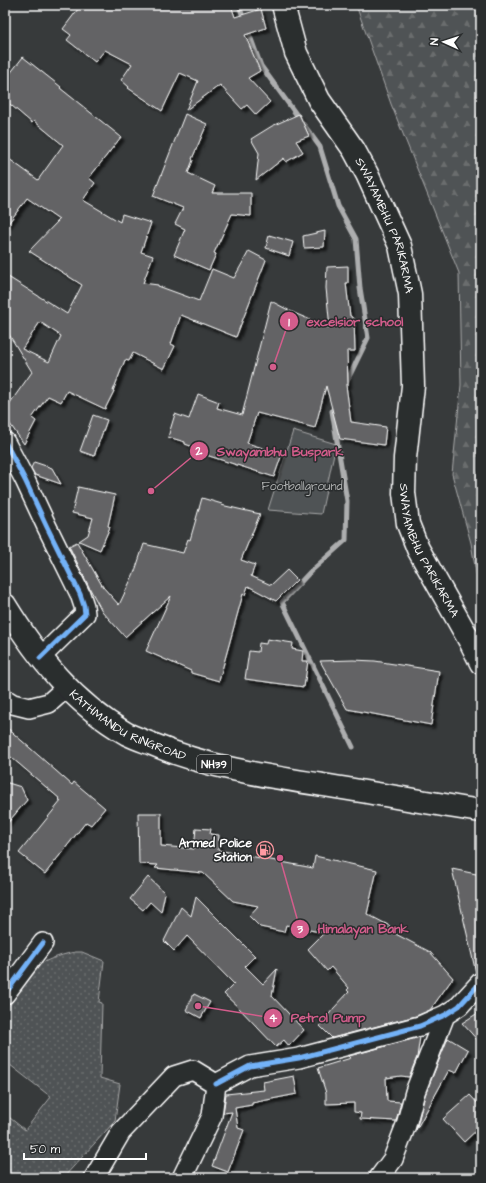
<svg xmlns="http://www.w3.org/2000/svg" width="486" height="1183" viewBox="0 0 486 1183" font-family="'Architects Daughter',sans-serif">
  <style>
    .green { fill: #505354; stroke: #a8a9aa }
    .forest { fill: url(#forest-firs); stroke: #a8a9aa }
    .garden { fill: url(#garden-dots); stroke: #a8a9aa }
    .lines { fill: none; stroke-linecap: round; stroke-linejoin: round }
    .stream { stroke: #adaeaf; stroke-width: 5 }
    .building { fill: #636465; stroke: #fff; fill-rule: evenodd; filter: url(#shadow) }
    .minor-casing { stroke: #fff; stroke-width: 22 }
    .major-casing { stroke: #fff; stroke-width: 25 }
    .highway-casing { stroke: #fff; stroke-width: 25 }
    .minor { stroke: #2a2d2e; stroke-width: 19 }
    .major { stroke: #2a2d2e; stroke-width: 22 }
    .highway { stroke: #2a2d2e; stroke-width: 22 }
    .cycleway-casing { stroke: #2a2d2e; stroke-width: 8 }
    .cycleway { stroke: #73b2f8; stroke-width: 5 }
    .labels { text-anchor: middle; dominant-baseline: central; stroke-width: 3; stroke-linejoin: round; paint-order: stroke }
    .shield { fill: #2a2d2e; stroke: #bfc0c0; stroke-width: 1 }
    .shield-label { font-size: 11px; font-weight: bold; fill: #fff }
    .street-label { font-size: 12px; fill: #fff; stroke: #2a2d2e }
    .park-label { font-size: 12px; fill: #b0b2b2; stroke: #2a2d2e }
    .poi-label { font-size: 12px; font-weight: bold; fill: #fff; stroke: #2a2d2e; text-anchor: end }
    .leader { fill: none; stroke: #d45d8c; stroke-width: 1.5 }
    .callout-dot { fill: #d45d8c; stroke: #2a2d2e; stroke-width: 1.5 }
    .mark-label { font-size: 12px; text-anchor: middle; font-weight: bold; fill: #fff }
    .callout-label { font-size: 13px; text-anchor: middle; font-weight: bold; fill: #d45d8c; stroke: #2a2d2e; stroke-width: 3; stroke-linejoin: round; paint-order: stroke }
  </style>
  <defs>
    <pattern id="forest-firs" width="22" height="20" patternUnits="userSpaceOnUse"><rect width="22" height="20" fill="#505354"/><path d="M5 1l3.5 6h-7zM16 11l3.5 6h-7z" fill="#6a6d6e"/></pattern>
    <pattern id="garden-dots" width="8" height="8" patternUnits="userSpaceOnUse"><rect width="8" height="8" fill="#505354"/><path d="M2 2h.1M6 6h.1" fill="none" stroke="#6a6d6e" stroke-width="1.8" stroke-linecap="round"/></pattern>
    <filter id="shadow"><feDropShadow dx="3.5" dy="3.5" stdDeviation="1" flood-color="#0009"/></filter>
  </defs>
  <rect width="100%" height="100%" fill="#373a3b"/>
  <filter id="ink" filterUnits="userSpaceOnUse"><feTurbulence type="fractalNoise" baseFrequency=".025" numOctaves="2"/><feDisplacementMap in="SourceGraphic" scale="8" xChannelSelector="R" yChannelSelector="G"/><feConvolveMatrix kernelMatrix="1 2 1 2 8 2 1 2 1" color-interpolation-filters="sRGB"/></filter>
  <g filter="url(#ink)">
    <!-- green -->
    <path class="green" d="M293,431L336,444L321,514L268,510Z"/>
    <!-- forest -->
    <path class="forest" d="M356,5H481V602L471,543L452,474L461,385L459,273L391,104Z"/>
    <!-- garden -->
    <path class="garden" d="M76,952H82L104,961L99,1002L102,1003L100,1078L120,1084L115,1121L63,1178H5V1114L25,1130L51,1097L5,1061V1011L41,964C48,959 67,953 76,952Z"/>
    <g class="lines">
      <!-- stream -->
      <path class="stream" d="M239,5L244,20
        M247,28L261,66L320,147L338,206L356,239L360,288L368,338L346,383
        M335,405L332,411L347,501L346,540L310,572L282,602L353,747"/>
    </g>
    <!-- building -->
    <path class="building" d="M81,5H231L235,17L261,9L266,28L245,35L260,71L248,78L270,102L256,115L247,105L242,109L220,85L186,110L198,81L180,73L162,111L128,88L129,87L121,80L132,64L105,50L95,62L67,40L71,35L63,29Z
      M23,57L61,87L60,88L121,137L89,178L95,183L83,200L120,222L122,214L151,223L141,252L153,256L143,283L158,285V286L199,301L212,269L234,278L249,251L266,260L236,337L181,315L171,344L175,346L164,369L133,353L129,361L125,360L113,391H114L105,409L67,391L61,402L48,396L32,418L36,421L24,444L5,417V410L32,372L5,328V275L67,314L82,285L29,251L59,220L27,198L5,228V156L38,180L63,145L34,121L32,123L5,100V80ZM40,322L61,336L49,362L22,349Z
      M185,114L207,124L192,159L193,160L188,173L215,186L212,193H251V216L232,214L214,253L216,254L209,270L174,255L185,229L175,224L183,208L153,196Z
      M299,114L309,136L296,141L303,152L286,162L284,158L256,180L259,153L251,139L272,126Z
      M325,231L324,247L304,248L303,236Z
      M269,235L293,242L289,256L266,248Z
      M348,266V283H346L350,316H351L352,318H354L355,351H347L348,385H346L351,422L386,427L384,445L340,439L326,386L315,428L257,413L247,443L282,454L274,477L206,455L207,452L185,444V442L168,437L175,414L189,419L198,394L219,402L217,408L242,415L271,301L294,313L330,328L326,288L327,267Z
      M93,415L107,420L94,456L80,451Z
      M34,462L52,468L61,484L35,475L31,468Z
      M78,487L115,495L108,526L110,527L100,550L79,541L88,535L93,518L72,513Z
      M202,498L222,504L221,505L260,514L241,560L255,565L251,576L271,585L287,570L297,580L276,601L248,586L245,595L243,594L219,681L191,673V671L146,651L171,596L125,637L102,611L90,589L69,546L77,542L103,587L119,605L135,571L144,544L183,553L188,539L190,540Z
      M267,639L293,643L292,649L303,651L302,661H308L304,687L245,679L249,651L258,652L259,643L266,644Z
      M353,660L375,661L439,671L431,725L347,709L320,661Z
      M5,726L72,785L74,782L105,808L91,825L86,822L45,874L19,853L61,801L59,800L60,799L5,752Z
      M5,782L21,787L27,800L5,826Z
      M138,813H161V846L194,849L196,828L211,829L210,834L219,835L218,850L313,868L315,856L377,870L367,914L390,926L388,930L430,952L453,978L430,1010L416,1016L332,1038L320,1026L333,1009L349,992L347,990L349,988L331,967L327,971L308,949L324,933L286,925L284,932L260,927L249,916L258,906L233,901L203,873L155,868L158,865L139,864Z
      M452,869L481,875V971L476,973Z
      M148,877L165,893L161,912L150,902L143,910L130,899Z
      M196,897L255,956L245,966L263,984L277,969L272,996L304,1030L289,1046L284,1040L276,1047L239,1008L224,994L234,984L187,936L174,951L164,941L181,907L191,916Z
      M194,994L210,1002L201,1018L186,1010Z
      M481,1011V1044L462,1023Z
      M420,1037L417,1057L409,1077L401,1076L386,1078L387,1101L401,1102L396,1121L360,1119L361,1113L354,1112V1103L326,1104V1093L318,1068L351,1058L349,1056Z
      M448,1038L468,1050L456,1073L449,1070L416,1130L425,1095Z
      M294,1076L297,1094L252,1103V1105L235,1108L238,1128L244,1130L228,1172L212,1166L232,1112L223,1113L226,1094L264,1090L263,1082Z
      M470,1095L481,1107V1126L464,1142L443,1119Z"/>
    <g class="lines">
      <!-- minor casing -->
      <g class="minor-casing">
        <path id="minor" d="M5,442L25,480L47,527L80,594L84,606L85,614L40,658
          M5,699L13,704L29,708L49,703L67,687
          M5,994L43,943
          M216,1084L250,1066L299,1058L420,1026L445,1015L459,1006L481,982
          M94,1178L121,1132L174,1076L193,1070L216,1084
          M182,1178L212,1116L216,1084
          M379,1178L393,1159L406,1125L415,1092L445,1015"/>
      </g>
      <!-- major casing -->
      <g class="major-casing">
        <g id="major">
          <path id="s1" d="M283,5L296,53L319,100L354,150L367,174L400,246L410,294L413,386L405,458L404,493L408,524L418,549L471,643L481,663"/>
        </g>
      </g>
      <!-- highway casing -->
      <g class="highway-casing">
        <g id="highway">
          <path id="s2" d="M5,605C37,657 73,703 127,734C135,738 144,741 152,744C206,767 265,776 323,785C375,793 428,803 481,811"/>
        </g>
      </g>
      <!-- minor -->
      <use href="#minor" class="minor"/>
      <!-- major -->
      <use href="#major" class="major"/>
      <!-- highway -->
      <use href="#highway" class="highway"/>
      <!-- cycleway casing -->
      <g class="cycleway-casing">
        <path id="cycleway" d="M5,442L25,480L47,527L80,594L84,606L85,614L40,658
          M5,994L43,943
          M216,1084L250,1066L299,1058L420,1026L445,1015L459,1006L481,982"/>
      </g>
      <!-- cycleway -->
      <use href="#cycleway" class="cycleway"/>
    </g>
  </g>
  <!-- icons -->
  <defs>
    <g id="fuel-ring" transform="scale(0.9)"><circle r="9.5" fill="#2a2d2e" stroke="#ff9aa2" stroke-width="1.5"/><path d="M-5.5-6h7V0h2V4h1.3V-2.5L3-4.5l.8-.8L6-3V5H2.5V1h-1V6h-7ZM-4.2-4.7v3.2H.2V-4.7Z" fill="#ff9aa2"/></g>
  </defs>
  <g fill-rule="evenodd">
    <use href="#fuel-ring" x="265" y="850"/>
  </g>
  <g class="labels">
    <!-- shield labels -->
    <rect class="shield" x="197" y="755" width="34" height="18" rx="3"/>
    <g class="shield-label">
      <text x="214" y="764">NH39</text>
    </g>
    <!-- street labels -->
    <g class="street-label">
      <text stroke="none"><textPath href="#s1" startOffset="245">SWAYAMBHU PARIKARMA</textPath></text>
      <text stroke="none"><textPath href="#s1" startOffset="581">SWAYAMBHU PARIKARMA</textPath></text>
      <text stroke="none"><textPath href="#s2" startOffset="176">KATHMANDU RINGROAD</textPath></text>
    </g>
    <!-- park labels -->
    <g class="park-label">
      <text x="302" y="486">Footballground</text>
    </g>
    <!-- poi labels -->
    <g class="poi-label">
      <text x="252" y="843">Armed Police<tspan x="252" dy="14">Station</tspan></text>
    </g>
  </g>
  <!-- callouts -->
  <path class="leader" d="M273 367L289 321M151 491L199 451M280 858L300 929M198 1006L273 1018"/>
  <g class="callout-dot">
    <circle cx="273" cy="367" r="4"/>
    <circle cx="151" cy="491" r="4"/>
    <circle cx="280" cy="858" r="4"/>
    <circle cx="198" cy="1006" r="4"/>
    <circle cx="289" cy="321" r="10"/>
    <circle cx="199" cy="451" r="10"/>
    <circle cx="300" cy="929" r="10"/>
    <circle cx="273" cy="1018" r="10"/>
  </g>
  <g class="mark-label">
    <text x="289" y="326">1</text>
    <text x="199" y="455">2</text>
    <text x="300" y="933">3</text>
    <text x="273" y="1022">4</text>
  </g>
  <g class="callout-label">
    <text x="355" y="326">excelsior school</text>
    <text x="280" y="456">Swayambhu Buspark</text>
    <text x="363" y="933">Himalayan Bank</text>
    <text x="328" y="1022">Petrol Pump</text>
  </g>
  <!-- margin -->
  <rect width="486" height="1183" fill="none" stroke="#2a2d2e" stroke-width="20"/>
  <rect x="10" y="10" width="466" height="1163" fill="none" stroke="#fff" stroke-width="1.5" filter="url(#ink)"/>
  <!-- north arrow -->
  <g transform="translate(444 42) rotate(273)" stroke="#2a2d2e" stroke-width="3" paint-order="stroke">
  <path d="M0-3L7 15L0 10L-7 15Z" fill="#ffffff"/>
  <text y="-6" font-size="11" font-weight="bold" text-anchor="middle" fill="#ffffff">N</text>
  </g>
  <!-- scale -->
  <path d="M24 1153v6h122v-6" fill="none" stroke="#ffffff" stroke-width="2"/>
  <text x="30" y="1153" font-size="12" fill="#ffffff" stroke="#2a2d2e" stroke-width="3" paint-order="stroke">50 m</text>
</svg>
